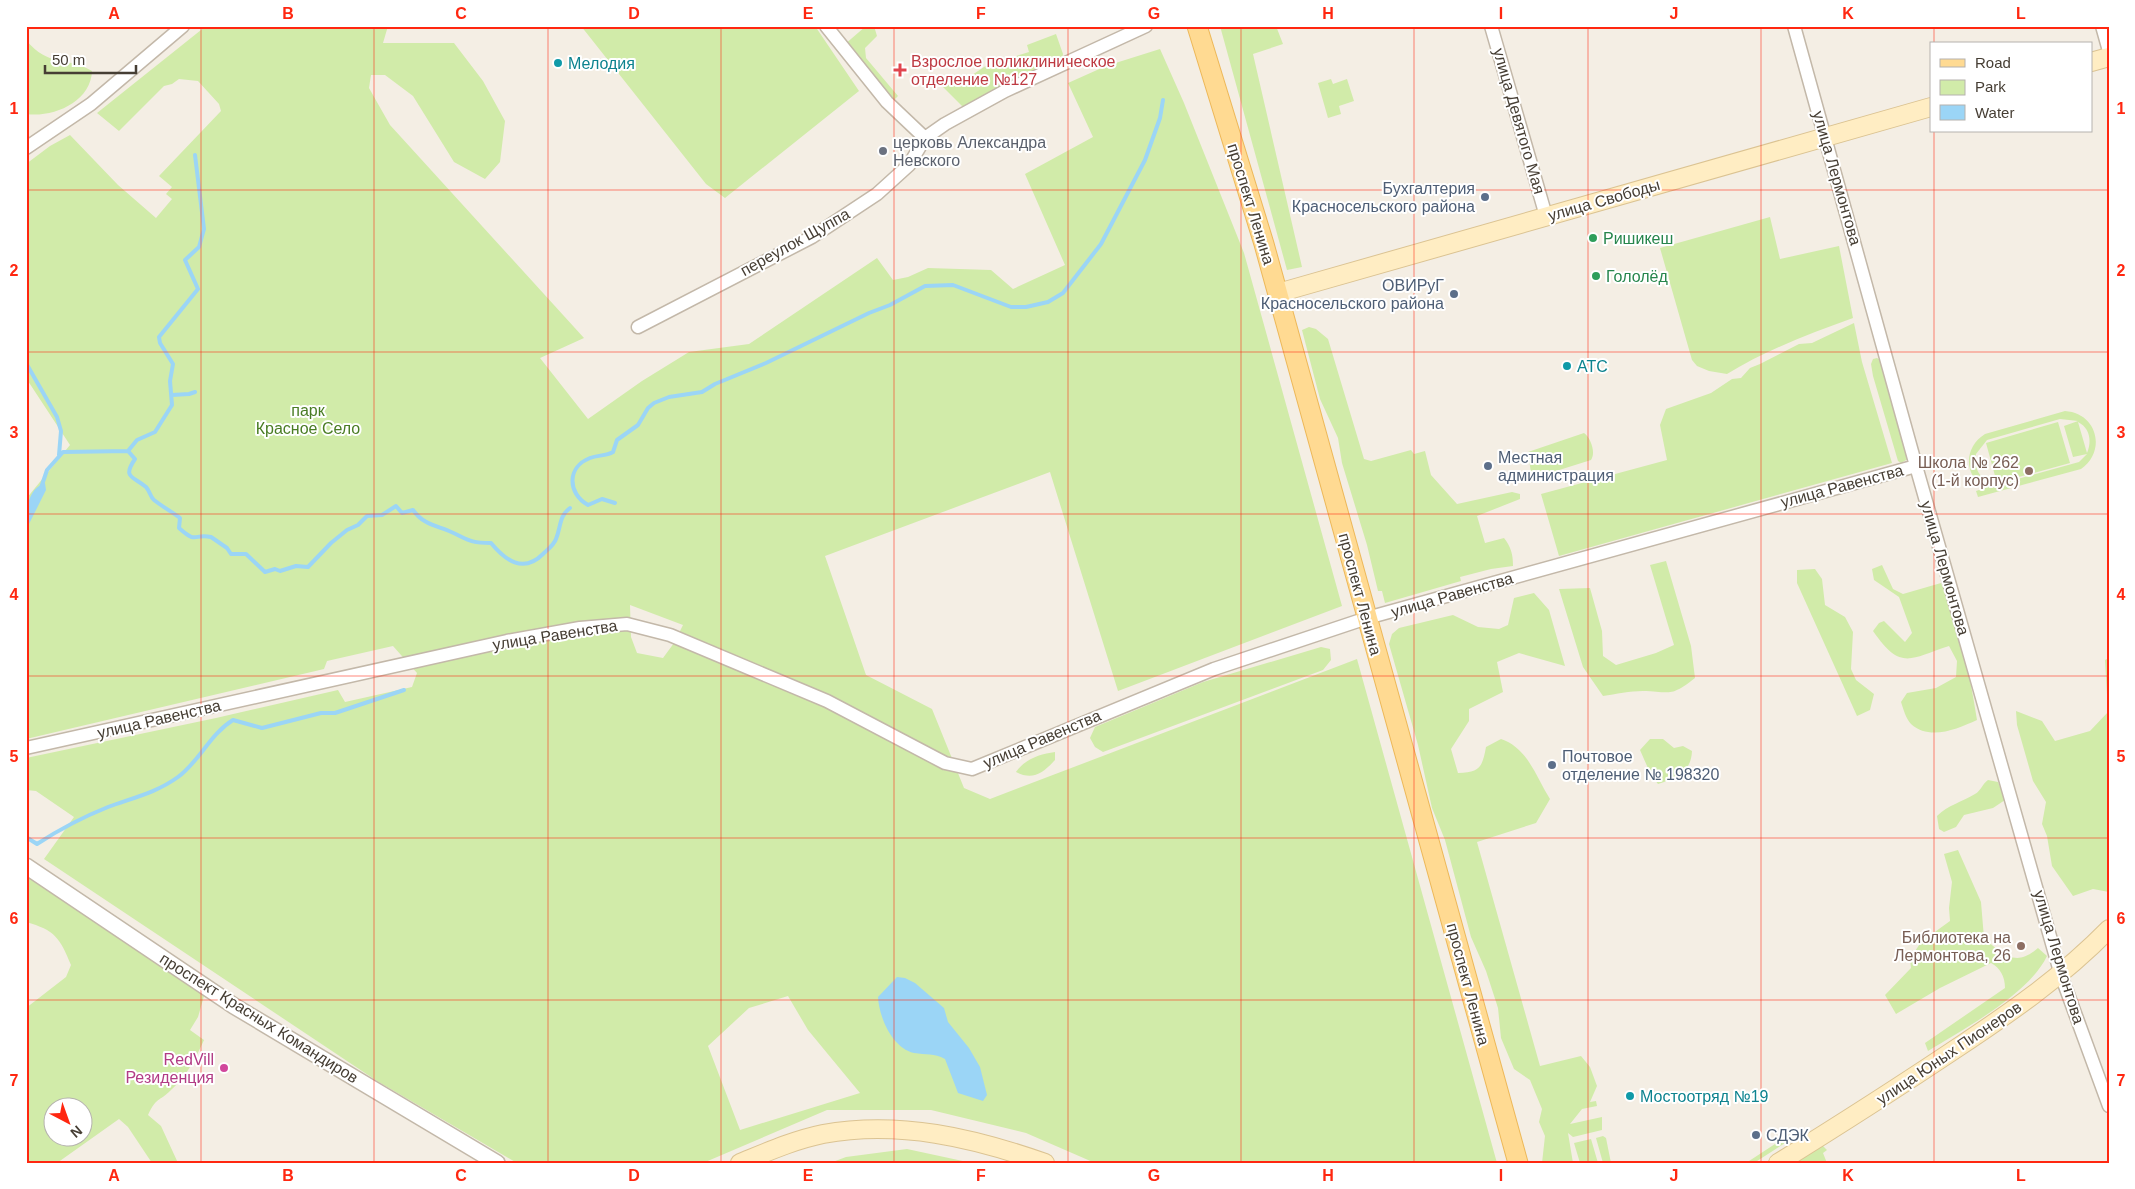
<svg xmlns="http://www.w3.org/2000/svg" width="2135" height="1189" viewBox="0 0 2135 1189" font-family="Helvetica,sans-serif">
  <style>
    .green { fill: #d1eba9; fill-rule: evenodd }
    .water { fill: #9bd5f6 }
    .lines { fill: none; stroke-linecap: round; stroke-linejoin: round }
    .stream { stroke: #9bd5f6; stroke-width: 4 }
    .minor-casing { stroke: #c3b8a9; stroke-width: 15 }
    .tertiary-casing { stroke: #c3b8a9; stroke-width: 18 }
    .secondary-casing { stroke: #dbc392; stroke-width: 20 }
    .primary-casing { stroke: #edb859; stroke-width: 21 }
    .minor { stroke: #fff; stroke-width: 12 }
    .tertiary { stroke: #fff; stroke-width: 15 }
    .secondary { stroke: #ffedc3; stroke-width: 18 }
    .primary { stroke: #ffda92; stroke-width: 19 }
    .grid { fill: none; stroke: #ff2710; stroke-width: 1; stroke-opacity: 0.55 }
    .culture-dot { fill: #0f9aa8; stroke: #fff; stroke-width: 2 }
    .health-dot { fill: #e0444e; stroke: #fff; stroke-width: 2 }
    .worship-dot { fill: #6b7280; stroke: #fff; stroke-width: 2 }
    .service-dot { fill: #5c6f8a; stroke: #fff; stroke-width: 2 }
    .leisure-dot { fill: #2e9e5b; stroke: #fff; stroke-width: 2 }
    .education-dot { fill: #8d6e63; stroke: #fff; stroke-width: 2 }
    .hotel-dot { fill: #d1479c; stroke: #fff; stroke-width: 2 }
    .labels { text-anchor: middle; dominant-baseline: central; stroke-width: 4; stroke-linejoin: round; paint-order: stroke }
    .health-label { font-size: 16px; fill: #be3a42; stroke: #fff; text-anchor: start }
    .culture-label { font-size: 16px; fill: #0d838f; stroke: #fff; text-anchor: start }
    .street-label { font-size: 16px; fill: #463e34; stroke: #fff }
    .worship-label { font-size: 16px; fill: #5b616d; stroke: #fff; text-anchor: start }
    .service-label { font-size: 16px; fill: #4e5e75; stroke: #fff; text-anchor: start }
    .leisure-label { font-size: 16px; fill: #27864d; stroke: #fff; text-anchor: start }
    .park-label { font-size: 16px; fill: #497c23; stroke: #fff }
    .education-label { font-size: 16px; fill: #785e54; stroke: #fff; text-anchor: end }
    .hotel-label { font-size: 16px; fill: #b23c85; stroke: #fff; text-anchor: end }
    .neatline { fill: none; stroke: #ff2710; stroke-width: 2 }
    .grid-label { font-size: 16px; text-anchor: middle; font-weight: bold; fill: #ff2710 }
  </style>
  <rect width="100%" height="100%" fill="#f4eee4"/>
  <!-- green -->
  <path class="green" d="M206,26H388L383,43H454L483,81L505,121L500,162L485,179L454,162L413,96L385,75H371L369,88L390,125L584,338L540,358L588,419L642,381L689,352L749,344L877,258L893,280L908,277L928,268L991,270L1013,289L1065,265L1025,174L1093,137L1068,83L1106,66L1160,49L1184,103L1244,253L1342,606L1118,691L1050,472L825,556L866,675L932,709L964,788L990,799L1357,659L1497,1163H1095L1026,1133L931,1110H827L703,1163H517L377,1081L44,859L74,817L36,791L26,790V758L216,718L338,690L345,702L412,687L417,673L393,646L327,661L324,669L26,739V499L70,445L26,378V164L50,146L70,135L118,185L156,218L172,199L166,194L172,187L159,176L221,111L219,104L198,81L179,79L172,84L164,86L119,131L97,113ZM630,605L683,625L674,643L663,658L637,653L631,637ZM788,996L808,1030L860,1093L740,1130L708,1046L749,1008Z
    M581,26H815L859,91L725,198L706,184Z
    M866,26H874L877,36L865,48L866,58L898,96L892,102L844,45Z
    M1220,26H1276L1283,44L1253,54L1302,267L1287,270Z
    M1056,34L1063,54L1062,59L964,108L943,87L966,79L987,65L1029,52L1027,45Z
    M26,40C49,68 67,56 92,71C91,102 53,118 26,114Z
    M1331,79L1333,84L1347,79L1354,101L1339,106L1341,114L1328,118L1318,83Z
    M1770,217L1780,259L1839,246L1853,318C1809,334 1766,350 1727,374L1709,371L1697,366L1692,360L1660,248Z
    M1854,323L1862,362L1892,463L1559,556L1541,494L1667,460L1660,425L1666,409L1711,393L1732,379L1741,378L1750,368L1760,364L1799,344L1812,343Z
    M1309,327L1316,329L1328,339L1364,459L1371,461L1411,450L1414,454L1425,451L1431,475L1457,504L1512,492L1520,494V499L1477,516L1485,543L1504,538C1511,547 1513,554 1513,566L1491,569L1460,577L1461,581L1385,603L1382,591H1378L1367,545L1342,463L1338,438L1320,399L1302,330Z
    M1877,358L1882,361L1908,453V459L1901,463L1898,461L1873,376L1871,364L1873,359Z
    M2065,411C2097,413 2107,451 2081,469L1978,497L1976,491L1985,488C1963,475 1964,447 1985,434ZM2060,419L2078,421L2064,426L2073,457L2087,454L2079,462L1999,484C1982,482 1973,471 1976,454L1987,440ZM2078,422C2090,428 2092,441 2087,453Z
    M2058,422L2070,463L1997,483L1986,443Z
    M1584,433C1591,438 1596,453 1591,460L1537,477L1531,473L1528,452Z
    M1666,561L1691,646L1695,678C1671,697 1671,692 1643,691C1630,691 1616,694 1603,696L1583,667L1559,589L1590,588L1602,631L1603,656L1616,665L1656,653L1674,645L1650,565Z
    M1882,565L1893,589L1903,594L1941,583C1960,625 1970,675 1977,720C1957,729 1930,741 1911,724C1906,719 1903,708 1901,702L1907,693L1936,688L1956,677L1957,661L1949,646C1909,659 1901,671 1873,631L1879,623L1884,621L1905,642L1912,633L1899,597L1874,580L1872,569Z
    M1815,569L1822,579L1825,605L1845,617L1853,632L1851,669L1856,680L1874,694L1870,710L1857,716L1797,583V570Z
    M1534,593L1549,610L1565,666L1519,653L1497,662L1503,692L1469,709V721L1451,749L1458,773C1479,772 1482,769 1486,747L1501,739C1528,748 1536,777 1550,799L1536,823L1477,842L1540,1066L1581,1056L1590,1067L1597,1086L1590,1102L1596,1101L1597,1106L1582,1109L1570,1124L1602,1117V1130L1573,1137L1568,1133L1573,1163H1542L1545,1136L1539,1122L1542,1109L1530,1080L1514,1069L1501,1038L1498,1008L1486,971L1471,937L1445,840L1432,808L1418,745L1389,644L1392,634L1399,628L1453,615L1478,627L1499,629L1508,625L1514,598Z
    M1321,647L1330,649L1331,660L1323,670L1103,752L1095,747L1090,738L1095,727L1203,682Z
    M2109,658V892L2093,889L2073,896L2052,866L2047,836L2042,824L2046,802L2033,781L2017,725L2016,711L2042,721L2055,741L2090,731L2108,712L2105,660Z
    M1650,739H1663L1674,748L1683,746L1692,751C1691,773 1676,778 1658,784L1651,775L1640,750Z
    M1055,752V760C1043,773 1033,781 1016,772C1025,759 1040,754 1055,752Z
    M1988,780L1998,782L2005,800L1993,808L1964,815L1956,827L1944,832L1939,829L1937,816C1948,805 1962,802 1975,794C1981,791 1982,784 1988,780Z
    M1958,850L1981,902L1984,938C2002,954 2016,968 2038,948L2047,956C2029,994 1964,1029 1928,1051L1925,1043L2005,988C2005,976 2000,968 1991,963L1940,988L1896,1014L1885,995L1911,968L1910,959L1921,942L1950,921L1949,908L1952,882L1944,854Z
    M26,874L116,932L165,970L195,987L204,996L198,1017L190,1030L204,1040C196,1058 186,1077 171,1090C158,1103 157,1096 148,1115L161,1126L178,1163H152L128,1127L119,1119L57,1163L26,1162V1008L66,977L71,965C60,938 55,930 26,922ZM52,1106H82V1136H52Z
    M1789,1135L1791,1139L1754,1163H1746Z
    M1603,1136L1606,1138L1611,1163H1603L1596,1138Z
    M1591,1139L1598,1163H1580L1574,1143Z
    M1822,1145L1827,1150L1823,1153L1827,1163H1788Z
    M907,1149L972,1163H830L846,1157Z"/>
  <!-- water -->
  <path class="water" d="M45,483L46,490L26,530C26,514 26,489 45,483Z
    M897,977L905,978L915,983L944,1008L948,1022L969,1048L980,1067L987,1095L983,1101L958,1093L945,1059C934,1053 926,1055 914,1053C892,1048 879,1017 878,997Z"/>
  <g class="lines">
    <!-- stream -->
    <path class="stream" d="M26,363L57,417L61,431L59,455
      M172,395L189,394L195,392
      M128,451L137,440L155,432L172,405L170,381L173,364L160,343L159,337L198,289L185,260L199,247L204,229L195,155
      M41,488L47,470L63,452L128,451L135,459C122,478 133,476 146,487C150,491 150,497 154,500C163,507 172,512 180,518L179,528C198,545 193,533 211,537L227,548L231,554H246L265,572L275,569L280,571L296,566L308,567L331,543L347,530L358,525L367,516L382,515L396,506L402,513L413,510C423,524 434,525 449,531C468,539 468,543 491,543C505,560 523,574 543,554C547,550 554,545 556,539C561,527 559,516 570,508
      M615,503L602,499L588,505C567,493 567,467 590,458C598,455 606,456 613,452L617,440L638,425L648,408L654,403L669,397L702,392L715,384L766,363L869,313L890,305L925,286L953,285L1011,307H1026L1048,302L1063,293L1101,244L1145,160L1160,118L1163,100
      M26,837L37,844C60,829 83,817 108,807C132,798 156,793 178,777C199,762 210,734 233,720L262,728L321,713H335L404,690"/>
    <!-- minor casing -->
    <g class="minor-casing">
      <path id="minor" d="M826,26L887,102L925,138
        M1491,26L1546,216
        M1794,26L1916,466L2061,975L2109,1106
        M2102,26L2109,51
        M26,148L91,104L183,26
        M638,327L812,237L877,194L909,165L925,138L945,124L1005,91L1146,26
        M26,748L507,641L580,628L627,624L670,635L827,701L945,763L972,769L1214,669L1367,618L1916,466"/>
    </g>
    <!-- tertiary casing -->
    <g class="tertiary-casing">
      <path id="tertiary" d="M26,866L234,1006L497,1163"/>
    </g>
    <!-- secondary casing -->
    <g class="secondary-casing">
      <path id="secondary" d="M2091,62L2109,57
        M1278,293L1931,107
        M740,1163C767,1152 794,1140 823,1134C899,1120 974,1138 1045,1163
        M1778,1163C1836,1127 1894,1090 1951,1052C2007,1015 2061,978 2109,929"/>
    </g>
    <!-- primary casing -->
    <g class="primary-casing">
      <path id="primary" d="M1197,26L1264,244L1518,1163"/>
    </g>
    <!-- minor -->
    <use href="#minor" class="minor"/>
    <!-- tertiary -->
    <use href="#tertiary" class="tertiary"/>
    <!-- secondary -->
    <use href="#secondary" class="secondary"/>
    <!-- primary -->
    <use href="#primary" class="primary"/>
  </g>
  <!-- grid -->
  <path class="grid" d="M201,26V1163M374,26V1163M548,26V1163M721,26V1163M894,26V1163M1068,26V1163M1241,26V1163M1414,26V1163M1588,26V1163M1761,26V1163M1934,26V44M1934,131V1163M26,190H2109M26,352H2109M26,514H2109M26,676H2109M26,838H2109M26,1000H2109"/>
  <!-- markers -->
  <g class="culture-dot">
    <circle cx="558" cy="63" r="5"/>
    <circle cx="1567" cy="366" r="5"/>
    <circle cx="1630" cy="1096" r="5"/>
  </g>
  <path class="health-dot" d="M897.5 62.5h5v5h5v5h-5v5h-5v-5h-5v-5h5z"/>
  <circle class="worship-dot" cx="883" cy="151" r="5"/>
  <g class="service-dot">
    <circle cx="1485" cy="197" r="5"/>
    <circle cx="1454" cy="294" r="5"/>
    <circle cx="1488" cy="466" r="5"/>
    <circle cx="1552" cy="765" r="5"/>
    <circle cx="1756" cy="1135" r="5"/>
  </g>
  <g class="leisure-dot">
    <circle cx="1593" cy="238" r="5"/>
    <circle cx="1596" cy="276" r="5"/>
  </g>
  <g class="education-dot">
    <circle cx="2029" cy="471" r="5"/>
    <circle cx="2021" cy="946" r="5"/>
  </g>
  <circle class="hotel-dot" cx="224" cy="1068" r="5"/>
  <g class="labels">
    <!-- health labels -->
    <g class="health-label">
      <text x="911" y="61">Взрослое поликлиническое<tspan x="911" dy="18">отделение №127</tspan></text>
    </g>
    <!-- culture labels -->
    <g class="culture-label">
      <text x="568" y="63">Мелодия</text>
      <text x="1577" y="366">АТС</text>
      <text x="1640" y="1096">Мостоотряд №19</text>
    </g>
    <!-- street labels -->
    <g class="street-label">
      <text transform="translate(1519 121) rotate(74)">улица Девятого Мая</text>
      <text transform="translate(1837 178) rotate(74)">улица Лермонтова</text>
      <text transform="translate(1604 200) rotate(-16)">улица Свободы</text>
      <text transform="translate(1251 204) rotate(73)">проспект Ленина</text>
      <text transform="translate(795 242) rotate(-29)">переулок Щуппа</text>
      <text transform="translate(1842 486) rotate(-15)">улица Равенства</text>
      <text transform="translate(1945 568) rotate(74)">улица Лермонтова</text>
      <text transform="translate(1360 594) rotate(75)">проспект Ленина</text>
      <text transform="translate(1452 595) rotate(-16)">улица Равенства</text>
      <text transform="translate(555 635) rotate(-9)">улица Равенства</text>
      <text transform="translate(159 719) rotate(-13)">улица Равенства</text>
      <text transform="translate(1042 739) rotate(-23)">улица Равенства</text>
      <text transform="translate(2059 957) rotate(73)">улица Лермонтова</text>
      <text transform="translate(1468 984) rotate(75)">проспект Ленина</text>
      <text transform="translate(259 1018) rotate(32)">проспект Красных Командиров</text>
      <text transform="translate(1949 1053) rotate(-34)">улица Юных Пионеров</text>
    </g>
    <!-- worship labels -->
    <g class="worship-label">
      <text x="893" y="142">церковь Александра<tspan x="893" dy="18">Невского</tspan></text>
    </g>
    <!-- service labels -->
    <g class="service-label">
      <text x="1475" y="188" text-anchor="end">Бухгалтерия<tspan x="1475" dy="18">Красносельского района</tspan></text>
      <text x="1444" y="285" text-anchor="end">ОВИРуГ<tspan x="1444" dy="18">Красносельского района</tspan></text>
      <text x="1498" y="457">Местная<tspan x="1498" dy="18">администрация</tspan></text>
      <text x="1562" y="756">Почтовое<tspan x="1562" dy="18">отделение № 198320</tspan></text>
      <text x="1766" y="1135">СДЭК</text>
    </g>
    <!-- leisure labels -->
    <g class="leisure-label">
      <text x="1603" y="238">Ришикеш</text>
      <text x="1606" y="276">Гололёд</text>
    </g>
    <!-- park labels -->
    <g class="park-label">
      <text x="308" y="410">парк<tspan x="308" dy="18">Красное Село</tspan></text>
    </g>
    <!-- education labels -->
    <g class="education-label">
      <text x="2019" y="462">Школа № 262<tspan x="2019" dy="18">(1-й корпус)</tspan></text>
      <text x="2011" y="937">Библиотека на<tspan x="2011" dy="18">Лермонтова, 26</tspan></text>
    </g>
    <!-- hotel labels -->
    <g class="hotel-label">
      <text x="214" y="1059">RedVill<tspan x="214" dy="18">Резиденция</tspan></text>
    </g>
  </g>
  <!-- border -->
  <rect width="2135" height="1189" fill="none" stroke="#ffffff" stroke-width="55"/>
  <!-- legend -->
  <rect x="1930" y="42" width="162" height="90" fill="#ffffff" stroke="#b5b2ae"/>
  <rect x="1940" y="59" width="25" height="8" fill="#ffda92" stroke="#b5b2ae"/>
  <text x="1975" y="68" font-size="15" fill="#463e34">Road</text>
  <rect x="1940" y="80" width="25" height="15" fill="#d1eba9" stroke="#b5b2ae"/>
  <text x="1975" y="92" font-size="15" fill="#463e34">Park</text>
  <rect x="1940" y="105" width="25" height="15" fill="#9bd5f6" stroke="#b5b2ae"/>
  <text x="1975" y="118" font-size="15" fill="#463e34">Water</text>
  <!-- north arrow -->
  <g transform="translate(68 1122) rotate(139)"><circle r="24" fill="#ffffff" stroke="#b5b2ae"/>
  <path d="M0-4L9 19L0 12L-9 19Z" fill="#ff2710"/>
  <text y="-8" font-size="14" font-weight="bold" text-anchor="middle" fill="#463e34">N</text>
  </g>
  <!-- scale -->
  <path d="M45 65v8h91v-8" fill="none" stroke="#463e34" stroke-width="2.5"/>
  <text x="52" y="65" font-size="15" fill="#463e34" stroke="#ffffff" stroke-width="4" paint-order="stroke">50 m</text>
  <rect x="28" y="28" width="2080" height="1134" class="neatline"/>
  <g class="grid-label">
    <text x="114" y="19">A</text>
    <text x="288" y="19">B</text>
    <text x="461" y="19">C</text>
    <text x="634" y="19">D</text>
    <text x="808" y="19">E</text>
    <text x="981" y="19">F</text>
    <text x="1154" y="19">G</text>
    <text x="1328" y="19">H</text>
    <text x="1501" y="19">I</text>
    <text x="1674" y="19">J</text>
    <text x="1848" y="19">K</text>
    <text x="2021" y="19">L</text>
    <text x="14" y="114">1</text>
    <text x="2121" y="114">1</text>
    <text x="14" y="276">2</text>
    <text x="2121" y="276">2</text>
    <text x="14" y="438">3</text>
    <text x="2121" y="438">3</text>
    <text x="14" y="600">4</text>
    <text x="2121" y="600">4</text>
    <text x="14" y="762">5</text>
    <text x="2121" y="762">5</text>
    <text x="14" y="924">6</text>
    <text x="2121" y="924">6</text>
    <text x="14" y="1086">7</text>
    <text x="2121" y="1086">7</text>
    <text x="114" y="1181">A</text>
    <text x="288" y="1181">B</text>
    <text x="461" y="1181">C</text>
    <text x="634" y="1181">D</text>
    <text x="808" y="1181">E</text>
    <text x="981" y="1181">F</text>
    <text x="1154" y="1181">G</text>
    <text x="1328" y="1181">H</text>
    <text x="1501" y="1181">I</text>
    <text x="1674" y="1181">J</text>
    <text x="1848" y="1181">K</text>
    <text x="2021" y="1181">L</text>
  </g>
</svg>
